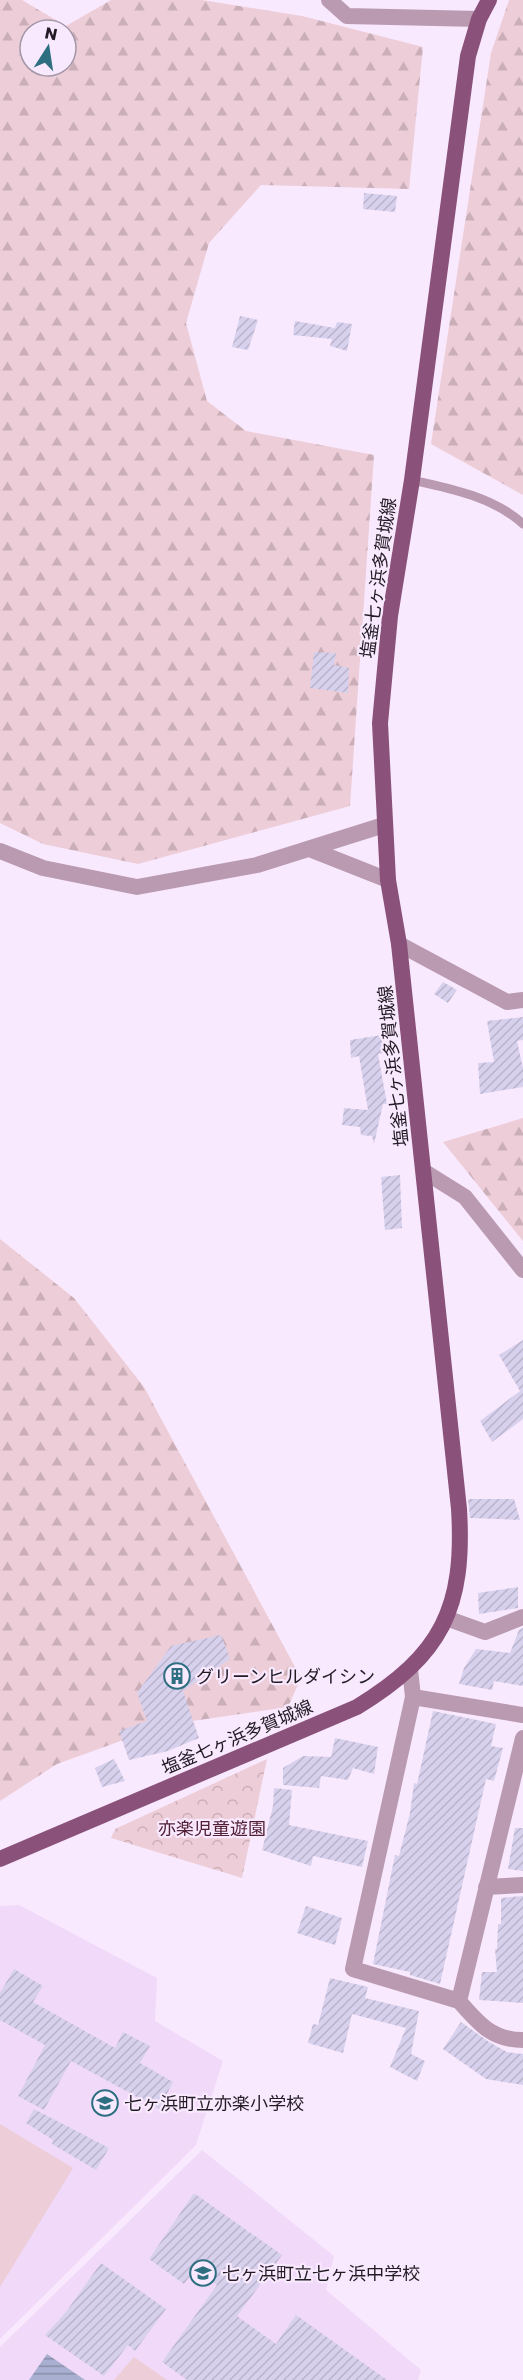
<svg xmlns="http://www.w3.org/2000/svg" width="523" height="2380" viewBox="0 0 523 2380" font-family="Poppins,'Noto Sans JP',sans-serif">
  <style>
    .built { fill: #f1d9f9 }
    .forest { fill: url(#forest-firs); fill-rule: evenodd }
    .park { fill: url(#park-crowns) }
    .pitch { fill: #edcdd7 }
    .water { fill: url(#water-rules) }
    .building { fill: url(#building-hatch) }
    .lines { fill: none; stroke-linecap: round; stroke-linejoin: round }
    .service { stroke: #ba9ab0; stroke-width: 9 }
    .minor { stroke: #ba9ab0; stroke-width: 16 }
    .tertiary { stroke: #ba9ab0; stroke-width: 16 }
    .primary { stroke: #8a527a; stroke-width: 16 }
    .labels { text-anchor: middle; dominant-baseline: central; stroke-width: 4.5; stroke-linejoin: round; paint-order: stroke }
    .street-label { font-size: 18px; fill: #221b24; stroke: #f9e9fe }
    .poi-label { font-size: 18px; fill: #221b24; stroke: #f9e9fe; text-anchor: start }
    .park-label { font-size: 18px; fill: #522034; stroke: #f9e9fe }
  </style>
  <defs>
    <pattern id="forest-firs" width="22" height="20" patternUnits="userSpaceOnUse" patternTransform="scale(1.5)"><rect width="22" height="20" fill="#edcdd7"/><path d="M5 1l3.5 6h-7zM16 11l3.5 6h-7z" fill="#cbafb8"/></pattern>
    <pattern id="park-crowns" width="20" height="18" patternUnits="userSpaceOnUse" patternTransform="scale(1.5)"><rect width="20" height="18" fill="#edcdd7"/><path d="M2 6a3 3 0 1 1 6 0M12 15a3 3 0 1 1 6 0" fill="none" stroke="#cbafb8"/></pattern>
    <pattern id="water-rules" width="6" height="5" patternUnits="userSpaceOnUse" patternTransform="scale(1.5)"><rect width="6" height="5" fill="#a9afd1"/><path d="M0 2.5h6" fill="none" stroke="#898ea9"/></pattern>
    <pattern id="building-hatch" width="6" height="6" patternUnits="userSpaceOnUse" patternTransform="scale(1.5)"><rect width="6" height="6" fill="#d8d1ed"/><path d="M-1 1l2-2M0 6l6-6M5 7l2-2" fill="none" stroke="#b9b3cb"/></pattern>
  </defs>
  <rect width="100%" height="100%" fill="#f9e9fe"/>
  <!-- built -->
  <path class="built" d="M19,1905L157,1978L155,2021L223,2061L196,2145L0,2339V1906Z
    M202,2150L334,2256L326,2290L421,2370L418,2380H0V2347Z"/>
  <!-- forest -->
  <path class="forest" d="M0,0H22L66,26L111,0H202L302,16L423,47L409,189L261,185L209,243L186,323L207,401L246,431L374,455L350,806L138,864L43,844L0,823ZM30,30H66V66H30Z
    M509,0H523V495L431,444L491,53Z
    M523,1118V1241L443,1142Z
    M0,1239L74,1298L144,1387L301,1678L288,1707L165,1725L57,1764L0,1801Z"/>
  <!-- park -->
  <path class="park" d="M267,1759L242,1878L111,1838L115,1829Z"/>
  <!-- pitch -->
  <path class="pitch" d="M0,2124L73,2168L0,2287Z
    M134,2357L167,2380H114Z"/>
  <!-- water -->
  <path class="water" d="M47,2354L85,2380H29Z"/>
  <!-- building -->
  <path class="building" d="M364,193L397,196L395,212L363,209Z
    M240,316L258,320L248,350L232,347Z
    M295,321L335,328L337,322L352,324L347,351L330,346L332,339L293,335Z
    M314,652L336,653L334,665L349,668L348,693L310,688Z
    M443,982L457,990L448,1003L434,994Z
    M523,1017V1040L517,1041L523,1068V1087L480,1094L478,1063L494,1062L487,1021Z
    M382,1035L385,1053L378,1054L387,1104H383L374,1144L372,1136L361,1135L360,1127L342,1125L344,1108L368,1110L359,1056L351,1058L350,1040Z
    M400,1175L402,1228L385,1230L381,1177Z
    M523,1340V1419L492,1442L480,1421L520,1391L499,1355Z
    M468,1499H514L520,1520L470,1518Z
    M518,1587V1608L479,1614L478,1593Z
    M523,1628V1686L494,1681L492,1690L459,1684L464,1668L476,1649L510,1653L519,1630Z
    M221,1635L230,1659L183,1691L199,1738L168,1751L129,1760L119,1731L147,1721L137,1693L171,1646Z
    M433,1711L496,1724L491,1746L503,1748L494,1781L486,1779L440,1984L410,1975V1972L373,1964L395,1855L399,1856L410,1813L414,1783L417,1784Z
    M335,1738L378,1747L374,1774L353,1768L348,1780L321,1776L319,1788L283,1785V1768L303,1756L331,1757Z
    M114,1759L125,1781L102,1787L95,1768Z
    M274,1788L292,1790L289,1825L368,1841L362,1867L313,1856L311,1866L262,1850L273,1806Z
    M515,1828H523V1871L508,1869Z
    M523,1896V2003L479,2000L482,1972H497L495,1949H497L498,1924H501V1898Z
    M306,1906L342,1918L335,1945L297,1933Z
    M14,1969L43,1986L33,2002L115,2048L123,2032L150,2046L140,2063L173,2082L159,2109L71,2061L44,2110L18,2096L45,2045L0,2020V1993Z
    M330,1978L368,1987L365,1998L419,2011L411,2054L425,2061L417,2081L390,2067L406,2028L352,2014L343,2053L308,2043L313,2024L318,2025Z
    M461,2022L489,2042L507,2052L523,2054V2085L486,2079L443,2049Z
    M34,2109L109,2148L96,2170L52,2144L53,2140L26,2123Z
    M194,2193L282,2255L237,2316L276,2344L296,2315L387,2380H187L162,2362L217,2285L195,2269L184,2284L149,2259Z
    M101,2263L166,2309L135,2351L128,2345L104,2376L45,2335L66,2312Z"/>
  <g class="lines">
    <!-- service -->
    <path class="service" d="M412,480C449,488 494,497 523,524"/>
    <!-- minor -->
    <path class="minor" d="M329,0L347,16L479,19
      M399,944L507,1002L523,1000
      M425,1172L465,1197L523,1270
      M446,1618L485,1632L523,1617
      M410,1669L413,1697L353,1969L459,2001L523,1738
      M413,1697L523,1715
      M486,1887L523,1885
      M459,2001C478,2023 492,2040 523,2040"/>
    <!-- tertiary -->
    <path class="tertiary" d="M312,850L388,880
      M0,851L43,868L137,887L257,865L384,825"/>
    <!-- primary -->
    <path class="primary" d="M0,1859L357,1707C442,1655 465,1608 459,1509L399,944L388,880L380,723L390,616L412,480L468,56L479,19L489,0"/>
  </g>
  <!-- icons -->
  <defs>
    <g id="building-ring" transform="scale(1.35)"><circle r="9.5" fill="#f9e9fe" stroke="#2d6f81" stroke-width="1.5"/><path d="M-4-6H4V6H1V3H-1V6H-4ZM-2.5-4.3h1.7v1.8h-1.7ZM.8-4.3h1.7v1.8H.8ZM-2.5-1h1.7V.8h-1.7ZM.8-1h1.7V.8H.8Z" fill="#2d6f81"/></g>
    <g id="school-ring" transform="scale(1.35)"><circle r="9.5" fill="#f9e9fe" stroke="#2d6f81" stroke-width="1.5"/><path d="M0-5L7-2L0 1L-7-2ZM-4 1L0 2.5L4 1V4Q0 6-4 4Z" fill="#2d6f81"/></g>
  </defs>
  <g fill-rule="evenodd">
    <use href="#building-ring" x="177" y="1676"/>
    <use href="#school-ring" x="105" y="2103"/>
    <use href="#school-ring" x="203" y="2273"/>
  </g>
  <g class="labels">
    <!-- street labels -->
    <g class="street-label">
      <text transform="translate(378 578) rotate(-82)">塩釜七ヶ浜多賀城線</text>
      <text transform="translate(393 1066) rotate(-96)">塩釜七ヶ浜多賀城線</text>
      <text transform="translate(237 1737) rotate(-23)">塩釜七ヶ浜多賀城線</text>
    </g>
    <!-- poi labels -->
    <g class="poi-label">
      <text x="196" y="1676">グリーンヒルダイシン</text>
      <text x="124" y="2103">七ヶ浜町立亦楽小学校</text>
      <text x="222" y="2273">七ヶ浜町立七ヶ浜中学校</text>
    </g>
    <!-- park labels -->
    <g class="park-label">
      <text x="212" y="1828">亦楽児童遊園</text>
    </g>
  </g>
  <!-- north arrow -->
  <g transform="translate(48 48) rotate(12)"><circle r="28" fill="#f9e9fe" stroke="#a397a7" stroke-width="1.5"/>
  <path d="M0-4.5L10 22L0 15L-10 22Z" fill="#2d6f81"/>
  <text y="-9" font-size="16" font-weight="bold" text-anchor="middle" fill="#221b24">N</text>
  </g>
</svg>
